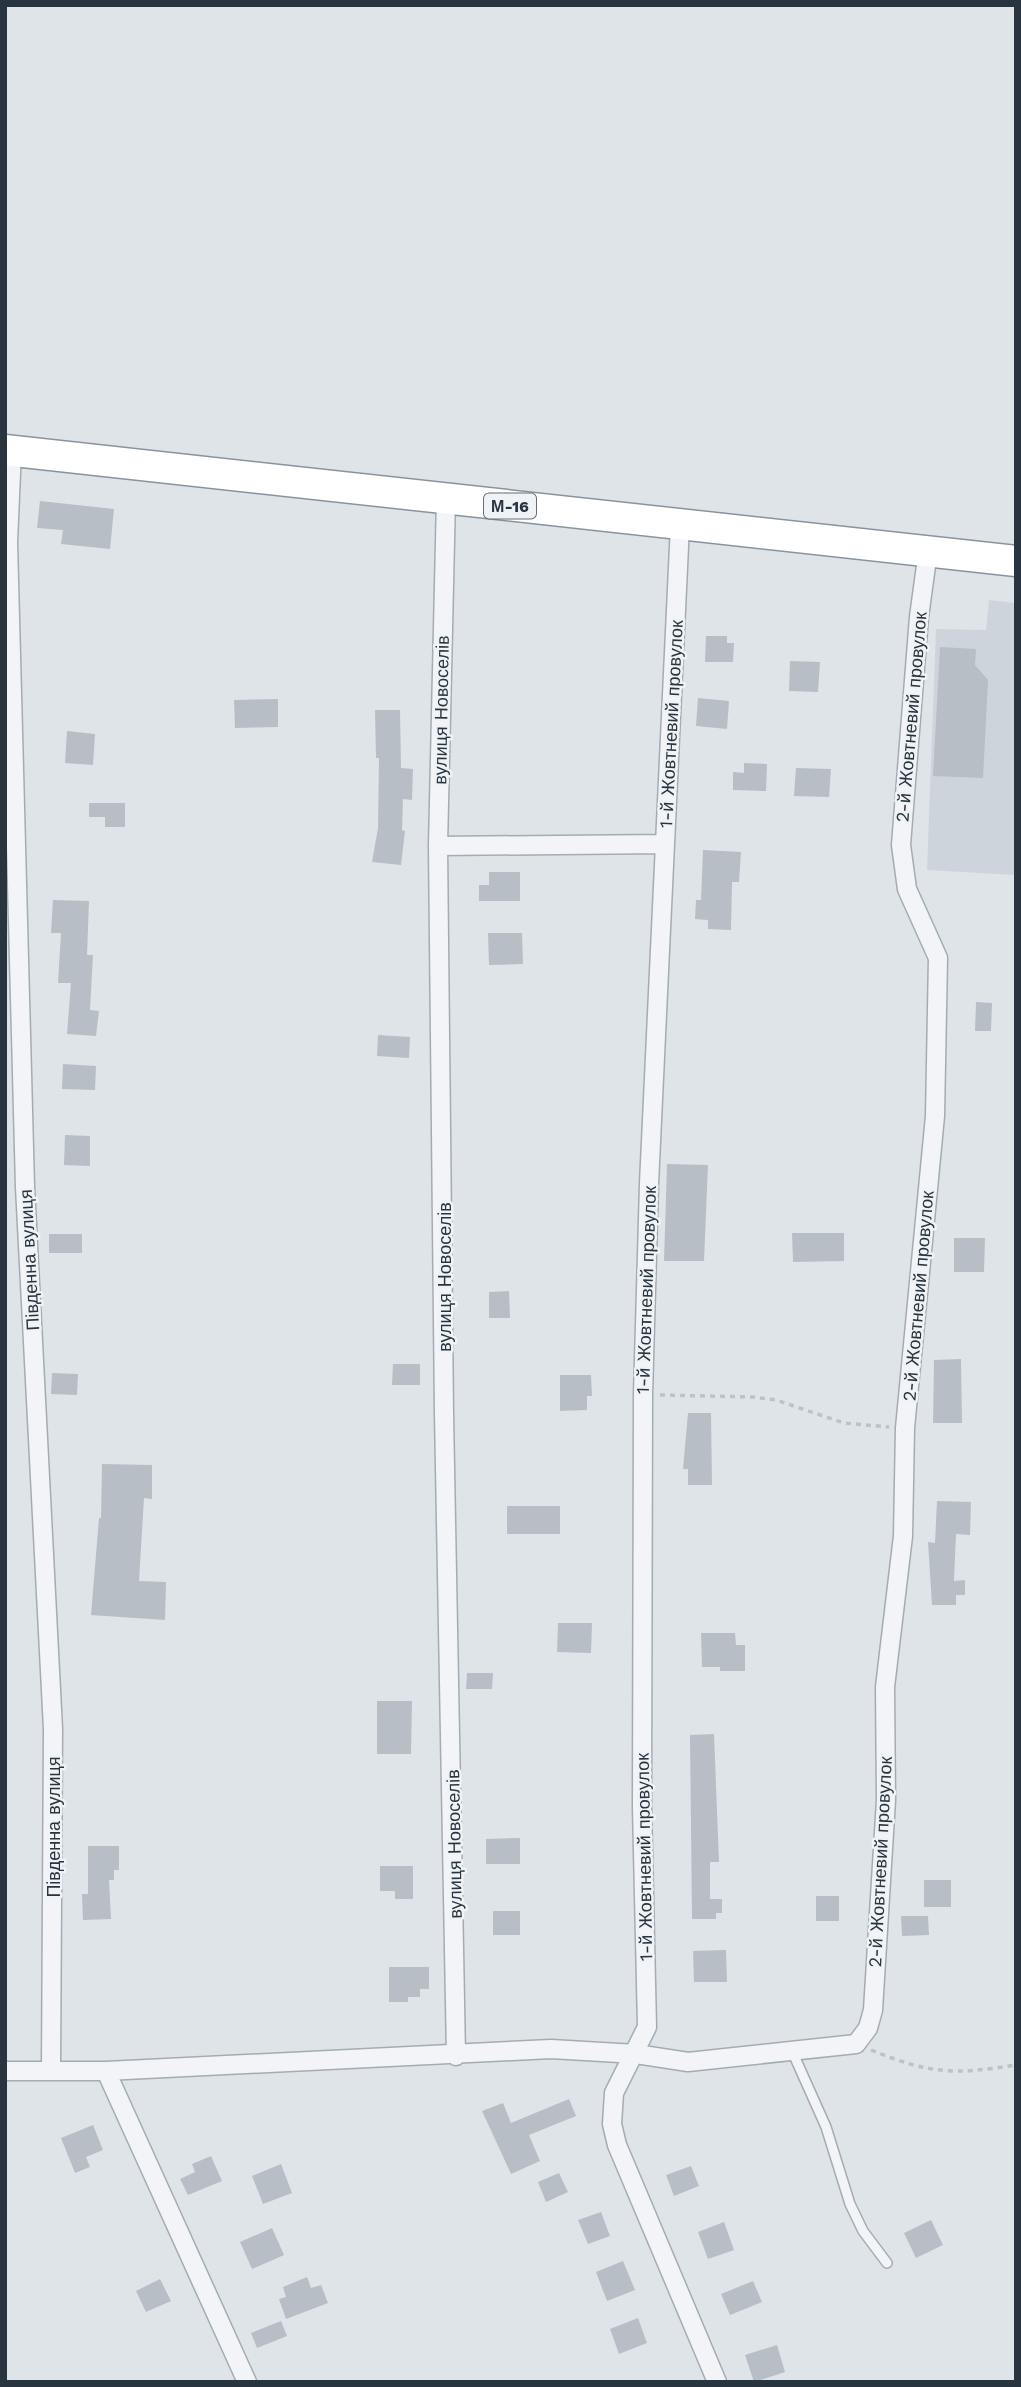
<svg xmlns="http://www.w3.org/2000/svg" width="1021" height="2387" viewBox="0 0 1021 2387" font-family="'Work Sans',sans-serif">
  <style>
    .built { fill: #cdd4db }
    .building { fill: #b7bec6 }
    .lines { fill: none; stroke-linecap: round; stroke-linejoin: round }
    .service-casing { stroke: #a4acb3; stroke-width: 12 }
    .minor-casing { stroke: #a4acb3; stroke-width: 21 }
    .trunk-casing { stroke: #87949f; stroke-width: 33 }
    .path { stroke: #bdc2c7; stroke-width: 3.5; stroke-dasharray: 5 5; stroke-linecap: butt }
    .service { stroke: #f2f4f7; stroke-width: 9 }
    .minor { stroke: #f2f4f7; stroke-width: 18 }
    .trunk { stroke: #fff; stroke-width: 30 }
    .labels { text-anchor: middle; dominant-baseline: central; stroke-width: 5; stroke-linejoin: round; paint-order: stroke }
    .shield { fill: #eff3f6; stroke: #646d77; stroke-width: 2 }
    .shield-label { font-size: 16px; font-weight: bold; fill: #283440 }
    .street-label { font-size: 18px; fill: #283440; stroke: #eff3f6 }
  </style>
  <rect width="100%" height="100%" fill="#dfe4e9"/>
  <!-- built -->
  <path class="built" d="M989,600L1016,603V875L927,870L936,629L986,630Z"/>
  <!-- building -->
  <path class="building" d="M40,501L114,509L110,549L61,544L63,530L37,528Z
    M706,636H727V643H734L733,662H705Z
    M940,647L976,649L975,665L988,680L983,778L933,776Z
    M790,661L820,662L818,692L789,691Z
    M698,698L729,701L727,729L696,726Z
    M278,699V727L235,728L234,700Z
    M375,710H400L401,768L413,769L412,800L403,799L402,830L405,831L401,865L372,862L378,828L379,758H376Z
    M67,731L95,734L93,765L65,763Z
    M744,763L767,764L766,791L733,790V772L744,773Z
    M796,768L831,769L829,797L794,796Z
    M89,803H125V827H105V817H89Z
    M703,850L741,852L739,882H732L731,930L708,929V920L695,919L696,900H701Z
    M489,872H520V901H479V885H489Z
    M53,900L89,901L87,955H93L90,1010L99,1011L96,1036L67,1034L71,983H58L61,933H51Z
    M488,933H522L523,964L489,965Z
    M976,1002L992,1003L991,1031H975Z
    M378,1035L410,1037L409,1058L377,1056Z
    M63,1064L96,1066L95,1090L62,1089Z
    M65,1135L90,1136V1166L64,1165Z
    M667,1164L708,1165L704,1261H664Z
    M792,1233H844V1261L793,1262Z
    M49,1234H82V1253H49Z
    M954,1238H985L984,1272H954Z
    M509,1291L510,1318H489V1292Z
    M961,1359L962,1423H933L934,1360Z
    M393,1364H420V1385H392Z
    M52,1373L78,1374L77,1395L51,1394Z
    M560,1375H591L592,1396H587V1410L560,1411Z
    M688,1413H711L712,1485H688V1469H683Z
    M102,1464L152,1465V1499L144,1498L139,1581L166,1582L165,1620L91,1615L99,1518H101Z
    M937,1501L971,1502L970,1535L956,1534L954,1581L965,1580V1595H956V1605H932L928,1542L935,1543Z
    M507,1506H560V1534H507Z
    M558,1623H592L591,1653L557,1652Z
    M701,1633H735L736,1645H745V1671H720V1667H702Z
    M467,1673H493L492,1689H466Z
    M377,1701H412L411,1754H377Z
    M714,1734L719,1862H710V1899H722V1913H716V1919H692L690,1735Z
    M520,1838V1864H486V1839Z
    M88,1846H119V1870H114V1880H109L111,1919L83,1920L82,1894H88Z
    M380,1866H413V1899H395V1891H380Z
    M924,1880H951V1907H924Z
    M816,1896H839V1921H816Z
    M493,1911H520V1935H493Z
    M901,1916H928L929,1935L902,1936Z
    M726,1950L727,1982H694L693,1951Z
    M389,1967H429V1989H420V1997H408V2002H389Z
    M569,2099L576,2116L529,2135L540,2161L511,2174L482,2111L503,2103L511,2123Z
    M93,2125L103,2150L86,2157L90,2167L75,2173L61,2138Z
    M211,2156L222,2181L188,2195L180,2179L195,2172L192,2164Z
    M281,2164L292,2193L263,2204L252,2176Z
    M691,2166L699,2186L674,2196L666,2175Z
    M559,2173L568,2192L546,2202L538,2182Z
    M601,2212L610,2236L588,2244L578,2220Z
    M931,2220L943,2245L916,2258L904,2233Z
    M724,2222L734,2250L708,2259L698,2232Z
    M272,2228L284,2255L252,2269L240,2242Z
    M623,2261L635,2290L607,2301L596,2272Z
    M307,2277L311,2288L321,2285L328,2303L286,2319L279,2299L286,2297L283,2287Z
    M160,2279L171,2301L146,2312L136,2291Z
    M753,2281L762,2302L730,2315L721,2294Z
    M638,2318L647,2343L619,2354L610,2329Z
    M281,2321L287,2336L257,2348L251,2333Z
    M777,2345L785,2372L754,2382L745,2355Z"/>
  <g class="lines">
    <!-- service casing -->
    <g class="service-casing">
      <path id="service" d="M792,2051L826,2127L850,2204L863,2231L887,2263"/>
    </g>
    <!-- minor casing -->
    <g class="minor-casing">
      <path id="minor" d="M12,450L8,542L25,1187L53,1729L51,2070
        M446,498L438,846L444,1414L456,2056
        M680,525L649,1184L643,1395L642,1807L647,2027L614,2093L612,2124L617,2145L717,2382
        M438,846L665,844
        M5,2071H106L551,2049L636,2054L688,2062L856,2044L868,2028L873,2010L886,1800L885,1687L903,1536L905,1428L935,1116L938,958L907,889L901,845L919,617L928,551
        M106,2071L247,2382"/>
    </g>
    <!-- trunk casing -->
    <g class="trunk-casing">
      <path id="trunk" d="M5,450L1016,561"/>
    </g>
    <!-- path -->
    <path class="path" d="M660,1395L753,1397L776,1400L844,1423L889,1427
      M871,2050C930,2074 953,2075 1016,2065"/>
    <!-- service -->
    <use href="#service" class="service"/>
    <!-- minor -->
    <use href="#minor" class="minor"/>
    <!-- trunk -->
    <use href="#trunk" class="trunk"/>
  </g>
  <g class="labels">
    <!-- shield labels -->
    <rect class="shield" x="484" y="493.5" width="52" height="25" rx="5"/>
    <g class="shield-label">
      <text x="510" y="506">М-16</text>
    </g>
    <!-- street labels -->
    <g class="street-label">
      <text transform="translate(441 710) rotate(-89)">вулиця Новоселів</text>
      <text transform="translate(911 717) rotate(-85)">2-й Жовтневий провулок</text>
      <text transform="translate(671 724) rotate(-87)">1-й Жовтневий провулок</text>
      <text transform="translate(29 1260) rotate(-93)">Південна вулиця</text>
      <text transform="translate(444 1277) rotate(-90)">вулиця Новоселів</text>
      <text transform="translate(646 1290) rotate(-88)">1-й Жовтневий провулок</text>
      <text transform="translate(918 1296) rotate(-85)">2-й Жовтневий провулок</text>
      <text transform="translate(53 1827) rotate(-90)">Південна вулиця</text>
      <text transform="translate(454 1844) rotate(-91)">вулиця Новоселів</text>
      <text transform="translate(644 1857) rotate(-91)">1-й Жовтневий провулок</text>
      <text transform="translate(880 1862) rotate(-87)">2-й Жовтневий провулок</text>
    </g>
  </g>
  <!-- border -->
  <rect width="1021" height="2387" fill="none" stroke="#283440" stroke-width="14"/>
</svg>
